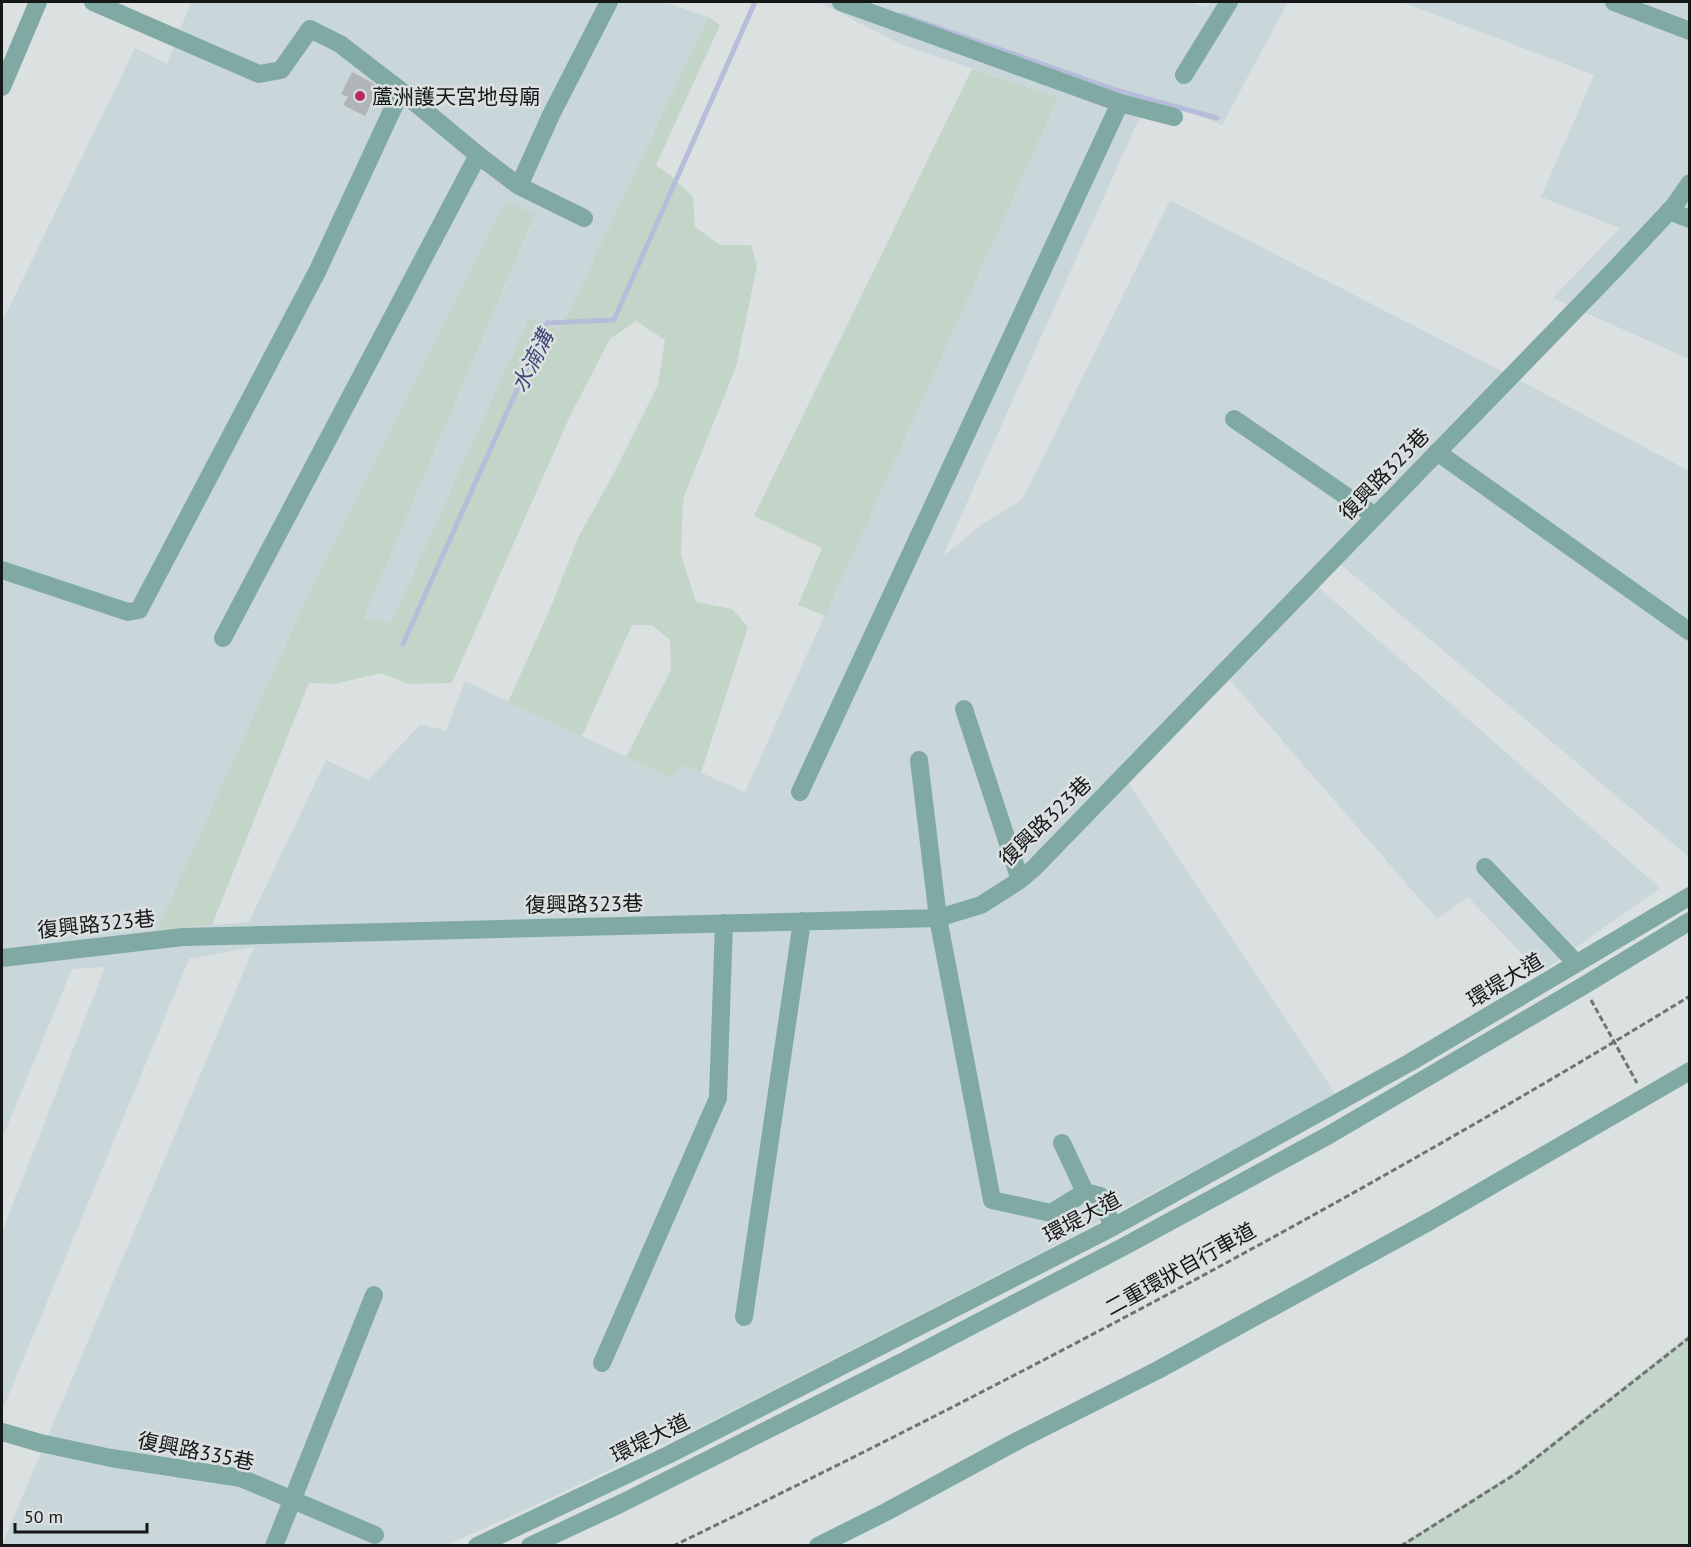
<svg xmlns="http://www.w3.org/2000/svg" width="1691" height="1547" viewBox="0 0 1691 1547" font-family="'PT Sans','Noto Sans TC',sans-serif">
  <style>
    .built { fill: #c9d7da }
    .green { fill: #c3d5c8 }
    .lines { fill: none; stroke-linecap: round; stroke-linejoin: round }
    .stream { stroke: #b6bdda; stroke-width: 5 }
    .building { fill: #b2b5b8 }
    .path { stroke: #707374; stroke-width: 3; stroke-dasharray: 6 3; stroke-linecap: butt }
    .minor { stroke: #80a9a3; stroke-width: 18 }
    .poi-dot { fill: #b82b5f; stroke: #dbe0e1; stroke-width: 2 }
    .labels { text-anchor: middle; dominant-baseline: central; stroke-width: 5; stroke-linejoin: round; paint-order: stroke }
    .poi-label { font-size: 21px; fill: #161818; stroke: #dbe0e1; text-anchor: start }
    .street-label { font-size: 21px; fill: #161818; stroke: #dbe0e1 }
    .water-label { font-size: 22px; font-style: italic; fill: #414974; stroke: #dbe0e1 }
  </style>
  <rect width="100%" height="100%" fill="#dbe0e1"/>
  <!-- built -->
  <path class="built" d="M191,2H665L708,17L560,331L529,317L391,624L364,616L535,216L507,202L309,593L158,930L249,922L326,760L368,780L421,724L446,731L465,681L671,778L683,765L745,792L1058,98L900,44L819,2H1188L1207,7L1211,2H1288L1222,125L1155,97L1137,123L943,556L984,523L1022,500L1170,200L1523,382L1689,471V857L1339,563L1317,586L1660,888L1540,973L1468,897L1437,919L1229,679L1125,778L1336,1095L1054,1246L728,1413L553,1497L447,1545H2L254,947L189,959L2,1411V1232L105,967L72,969L2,1139V322L135,48L167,64Z
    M1402,2H1689V359L1553,298L1620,228L1541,197L1594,75Z"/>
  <!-- green -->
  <path class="green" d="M708,17L720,25L656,165L670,175L693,197L695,227L720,245H751L757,266L736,367L683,499L681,555L696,602L732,609L748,627L701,773L683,765L671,778L626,757L671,670L670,640L652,625H632L582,736L508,702L550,609L578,538L614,473L658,385L665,340L636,321L610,339L570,416L452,683L408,684L381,673L335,684L309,683L212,925L157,930L309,593L506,201L535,215L364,617L391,623L529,317L560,331Z
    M972,69L1058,98L825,616L798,605L822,548L754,516Z
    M1689,1335V1545H1400L1514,1472Z"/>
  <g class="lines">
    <!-- stream -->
    <path class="stream" d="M902,15L1119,91L1217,118
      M403,644L547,323L614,320L755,2"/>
  </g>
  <!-- building -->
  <path class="building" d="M352,72L371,82L379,88L365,116L343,105L348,97L341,94Z"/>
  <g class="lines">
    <!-- path -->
    <path class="path" d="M1591,1000L1637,1083
      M673,1546C1020,1378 1361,1197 1690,996
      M1401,1546L1517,1473L1690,1337"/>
    <!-- minor -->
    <path class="minor" d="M93,2L259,74L281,70L310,29L340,44L401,91L478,155L519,186L584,218
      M841,2L1120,103L1174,117
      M1614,2L1690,31
      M1184,75L1229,2
      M2,87L38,2
      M519,186L551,115L609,2
      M1669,211L1690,219
      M1234,419L1375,516
      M1437,452L1690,632
      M2,570L128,612L139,610L318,270L401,91
      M223,638L478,155
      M964,709L1020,880
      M919,760L938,918L992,1200L1051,1213L1085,1192L1100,1196L1113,1227
      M800,792L1120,103
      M1485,867L1576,963
      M2,958L183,937L938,918L981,905L1020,880L1034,868L1617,267L1674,206L1690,183
      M1062,1143L1085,1192
      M744,1317L802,921
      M602,1363L718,1098L724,923
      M2,1432L40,1443L111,1458L241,1478L375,1535
      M274,1546L374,1295
      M477,1546L670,1454L1113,1227L1409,1063L1690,896
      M530,1546L622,1503L904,1361L1123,1247L1329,1135L1583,986L1690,921
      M818,1546L886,1512L1019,1440L1158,1370L1432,1220L1690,1071"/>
  </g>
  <!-- markers -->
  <circle class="poi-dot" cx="360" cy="96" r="6"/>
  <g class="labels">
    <!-- poi labels -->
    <g class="poi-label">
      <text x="372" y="96">蘆洲護天宮地母廟</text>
    </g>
    <!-- street labels -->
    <g class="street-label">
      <text transform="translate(1384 474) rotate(-46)">復興路323巷</text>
      <text transform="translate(1045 821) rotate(-44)">復興路323巷</text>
      <text transform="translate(584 904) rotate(-1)">復興路323巷</text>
      <text transform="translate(96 924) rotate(-6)">復興路323巷</text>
      <text transform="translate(1505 980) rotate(-31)">環堤大道</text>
      <text transform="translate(1082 1217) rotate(-28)">環堤大道</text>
      <text transform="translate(1180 1269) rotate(-29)">二重環狀自行車道</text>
      <text transform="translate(650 1438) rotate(-26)">環堤大道</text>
      <text transform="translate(196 1451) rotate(11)">復興路335巷</text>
    </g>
    <!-- water labels -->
    <g class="water-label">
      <text transform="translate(532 361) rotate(-63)">水湳溝</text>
    </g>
  </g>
  <!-- border -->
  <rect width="1691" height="1547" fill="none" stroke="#161818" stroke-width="6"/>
  <!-- scale -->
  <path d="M15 1523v9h132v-9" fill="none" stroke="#161818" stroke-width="3"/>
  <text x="24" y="1523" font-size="18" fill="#161818" stroke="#dbe0e1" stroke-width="4.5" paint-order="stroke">50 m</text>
</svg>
